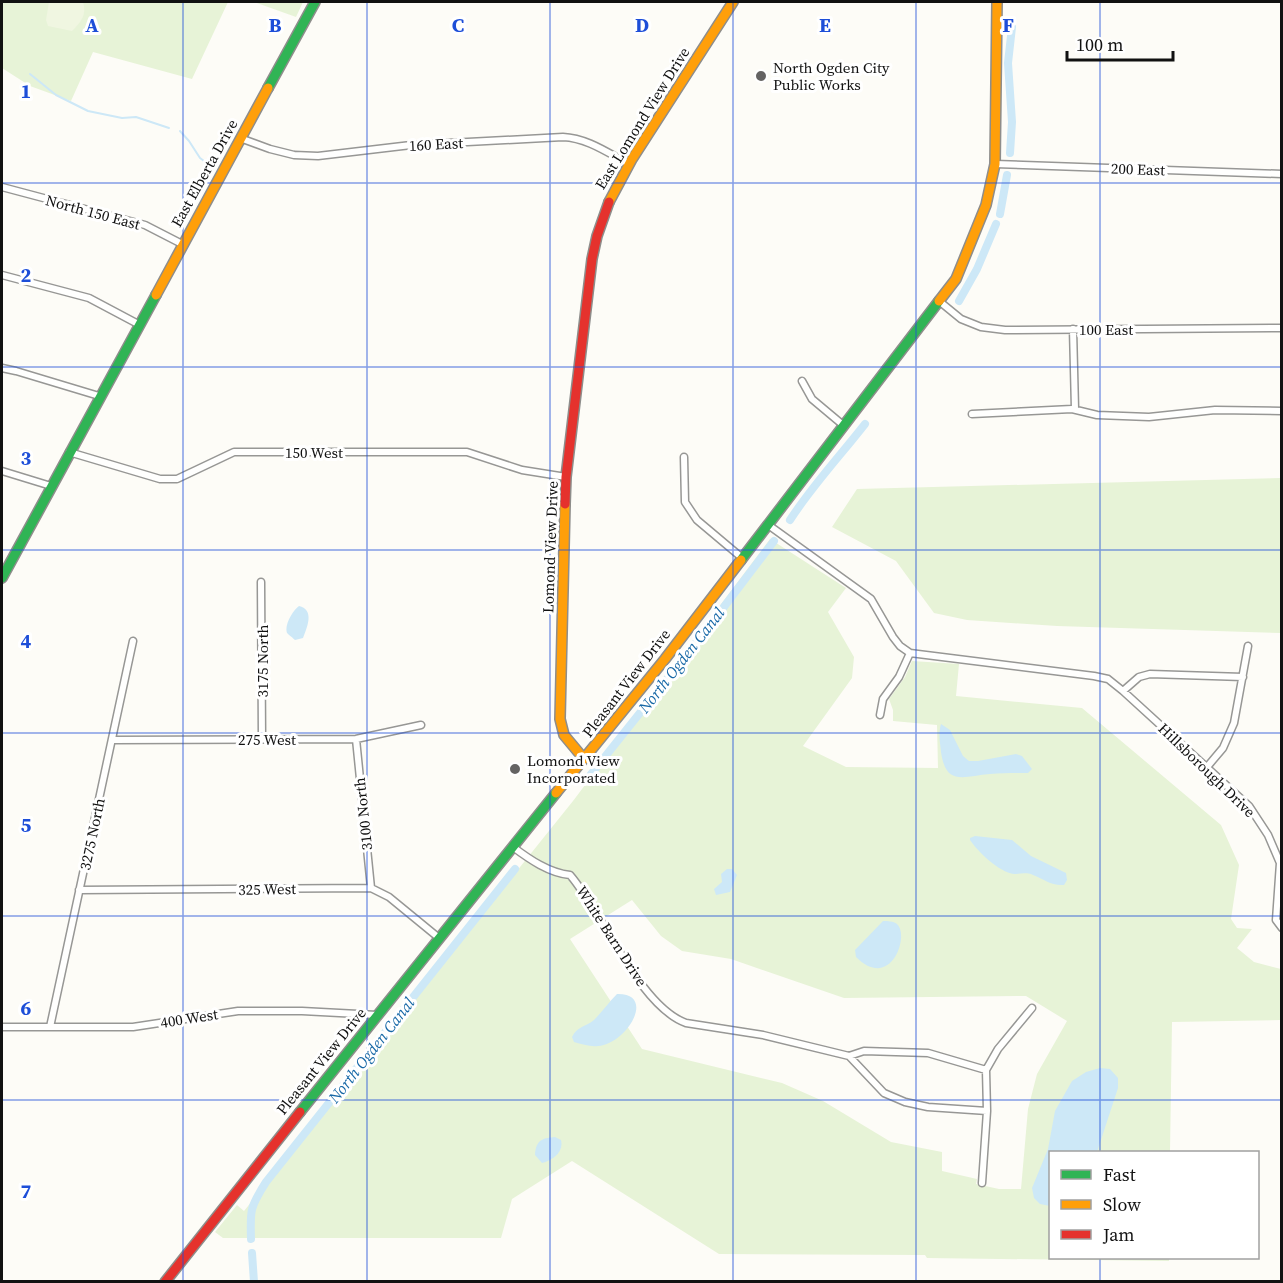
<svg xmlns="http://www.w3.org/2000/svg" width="1283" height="1283" viewBox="0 0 1283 1283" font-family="'Source Serif 4',serif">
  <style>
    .green { fill: #e7f3d7; fill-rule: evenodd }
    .pitch { fill: #f0f6e1 }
    .water { fill: #cde8f7 }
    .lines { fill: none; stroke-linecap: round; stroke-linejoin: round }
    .stream { stroke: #cde8f7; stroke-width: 2 }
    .canal { stroke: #cde8f7; stroke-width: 8 }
    .street-casing { stroke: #979795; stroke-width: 9 }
    .fast-casing { stroke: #8e8d8b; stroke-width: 12 }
    .slow-casing { stroke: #8e8d8b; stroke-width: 12 }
    .jam-casing { stroke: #8e8d8b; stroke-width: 12 }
    .street { stroke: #fffffe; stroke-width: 6 }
    .fast { stroke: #30b455; stroke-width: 9 }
    .slow { stroke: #ff9f0a; stroke-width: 9 }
    .jam { stroke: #e5322d; stroke-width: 9 }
    .grid { fill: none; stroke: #1d4ed8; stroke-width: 1.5; stroke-opacity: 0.55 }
    .poi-dot { fill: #646362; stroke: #fff; stroke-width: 2 }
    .labels { text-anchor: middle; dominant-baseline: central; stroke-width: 6; stroke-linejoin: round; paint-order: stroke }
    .poi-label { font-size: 15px; fill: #111; stroke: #fff; text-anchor: start }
    .street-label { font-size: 15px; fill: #111; stroke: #fff }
    .water-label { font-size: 16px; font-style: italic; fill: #1768a6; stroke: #fff }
    .grid-label { font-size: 20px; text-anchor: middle; font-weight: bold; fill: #1d4ed8; stroke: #fff; stroke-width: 6; stroke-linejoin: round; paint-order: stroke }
  </style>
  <rect width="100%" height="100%" fill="#fdfcf7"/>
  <!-- green -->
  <path class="green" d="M2,2H228L192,79L93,52L71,101L30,86L2,68Z
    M254,2H303L296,17Z
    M1281,478V633L1057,626L967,620L934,613L896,561L832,527L857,489Z
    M770,539L846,588L828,612L854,657L852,678L803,746L846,767L938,768L937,725L893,721V710L889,699L905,677L912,661L959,664L956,696L1082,708L1221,825L1239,865L1231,919L1237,928L1252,929L1237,948L1254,962L1281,969V1020L1172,1022L1170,1152H1050V1258H1169V1261L927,1258L925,1255L719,1254L572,1161L512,1199L501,1238H223L215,1232L237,1205L244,1211L573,801ZM632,900L661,936L682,951L731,959L844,998L1026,996L1067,1021L1037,1074L1028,1109L1021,1189H999L976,1184L977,1179L942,1171V1152L891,1142L823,1101L782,1083L642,1049L570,939Z"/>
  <!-- pitch -->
  <path class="pitch" d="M49,2H83C87,15 81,22 72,31L48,26L46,20Z"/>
  <!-- water -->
  <path class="water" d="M299,606C315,610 307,627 303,638L295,640C294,639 288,634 287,633C284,625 293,610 299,606Z
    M941,724L950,730L963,756L969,761H978L1016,754L1022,756L1032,769L1028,773C1015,773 1002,773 990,774C964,776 946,787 941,752C940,741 938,735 941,724Z
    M975,836L1012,840L1031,856L1066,873L1067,880L1064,885C1051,886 1044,879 1033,875C1026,872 1021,874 1014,874C999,872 978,852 970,840V838Z
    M727,869H732L737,875L730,892L716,895L714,889L722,882L721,874Z
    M883,921C888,921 893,921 897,924C910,935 891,992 856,957L855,950Z
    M617,994C657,993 627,1044 598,1046C590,1047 582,1044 574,1042L572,1037C577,1026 586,1027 594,1020C602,1012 609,1002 617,994Z
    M1100,1068L1110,1069L1118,1078V1088L1097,1152H1050V1206L1040,1204L1034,1198L1032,1188L1048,1149L1055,1111L1072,1081L1086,1072Z
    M555,1137L561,1140C564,1152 553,1160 542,1163L535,1155C536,1140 542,1138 555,1137Z"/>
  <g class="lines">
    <!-- stream -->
    <path class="stream" d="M30,74L56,95L88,111L122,118L136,117L169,128
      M180,131L189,141L200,158L212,167"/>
    <!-- canal -->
    <path class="canal" d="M1010,153L1012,122L1008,63L1012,27
      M1000,214L1007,175
      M959,301L977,269L996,224
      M790,520C812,486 840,456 865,424
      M588,778L714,620L774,541
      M251,1239C250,1210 250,1207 266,1182L515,869
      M252,1253L254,1282"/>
    <!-- street casing -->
    <g class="street-casing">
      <path id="street" d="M240,138L270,149L294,155L318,156L411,145L563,137C587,138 608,153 629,164
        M995,164L1282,174
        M2,187L145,225L182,244
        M2,275L89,298L138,324
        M939,301L961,319L981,327L1005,330L1282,328
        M1073,329L1075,409
        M2,368L16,371L99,396
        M802,381L812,399L843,425
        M972,414L1072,409L1097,415L1149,417L1215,410L1282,411
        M69,452L160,479H177L234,452H467L522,470L566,477
        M684,457L685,502L697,520L741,557
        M2,471L51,486
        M767,524L871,599L893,637L900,646L910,653L1094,676L1108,679L1123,691L1249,806L1268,835L1280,863L1276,920L1282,928
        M261,582L262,739
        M1123,691L1139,677L1150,674L1243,677
        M880,715L883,699L899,677L910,653
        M356,739L371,888
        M112,740L356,739L421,725
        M1207,767L1223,748L1234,723L1248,646
        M513,847C529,859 549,873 570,875C603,913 639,1006 686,1023L763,1035L849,1056L884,1093L905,1102L928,1107L987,1111
        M79,890L371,888L389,897L439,938
        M2,1027H133L238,1011H302L377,1015
        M50,1027L133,641
        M849,1056L864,1051L928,1053L986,1070
        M982,1183L987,1111L986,1070L998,1049L1032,1008"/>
    </g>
    <!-- fast casing -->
    <g class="fast-casing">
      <path id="fast" d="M268,88L315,2
        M741,560L939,301
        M2,578L156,295
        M300,1112L556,793"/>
    </g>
    <!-- slow casing -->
    <g class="slow-casing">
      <path id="slow" d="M609,202L632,159L733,2
        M156,295L268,88
        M939,301L956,279L986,205L995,164L997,2
        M565,504L560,719L564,735L584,759
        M556,793L665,659L741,560"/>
    </g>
    <!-- jam casing -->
    <g class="jam-casing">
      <path id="jam" d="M565,504L566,477L592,259L597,236L609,202
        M165,1282L300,1112"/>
    </g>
    <!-- street -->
    <use href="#street" class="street"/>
    <!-- fast -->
    <use href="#fast" class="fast"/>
    <!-- slow -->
    <use href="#slow" class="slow"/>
    <!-- jam -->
    <use href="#jam" class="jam"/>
  </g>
  <!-- grid -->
  <path class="grid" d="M183,2V1282M367,2V1282M550,2V1282M733,2V1282M916,2V1282M1100,2V1152M2,183H1282M2,367H1282M2,550H1282M2,733H1282M2,916H1282M2,1100H1282M1100,1258V1282"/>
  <!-- markers -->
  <g class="poi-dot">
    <circle cx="761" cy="76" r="6"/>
    <circle cx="515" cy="769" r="6"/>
  </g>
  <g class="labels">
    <!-- poi labels -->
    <g class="poi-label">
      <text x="773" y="67">North Ogden City<tspan x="773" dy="17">Public Works</tspan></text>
      <text x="527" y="760">Lomond View<tspan x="527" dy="17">Incorporated</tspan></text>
    </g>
    <!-- street labels -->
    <g class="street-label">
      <text transform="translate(642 118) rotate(-58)">East Lomond View Drive</text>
      <text transform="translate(436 144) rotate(-3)">160 East</text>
      <text transform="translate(1138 169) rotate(2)">200 East</text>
      <text transform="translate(204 173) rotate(-61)">East Elberta Drive</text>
      <text transform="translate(93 212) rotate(15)">North 150 East</text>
      <text x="1106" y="329">100 East</text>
      <text x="314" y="452">150 West</text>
      <text transform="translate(550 547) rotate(-88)">Lomond View Drive</text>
      <text transform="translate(262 661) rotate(-90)">3175 North</text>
      <text transform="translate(626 683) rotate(-52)">Pleasant View Drive</text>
      <text x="267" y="739">275 West</text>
      <text transform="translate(1207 770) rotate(44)">Hillsborough Drive</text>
      <text transform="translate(363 814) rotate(-96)">3100 North</text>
      <text transform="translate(92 834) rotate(-78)">3275 North</text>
      <text transform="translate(267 889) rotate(-1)">325 West</text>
      <text transform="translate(612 936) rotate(57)">White Barn Drive</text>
      <text transform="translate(189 1018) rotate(-9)">400 West</text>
      <text transform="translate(321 1061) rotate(-51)">Pleasant View Drive</text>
    </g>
    <!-- water labels -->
    <g class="water-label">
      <text transform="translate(681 660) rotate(-52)">North Ogden Canal</text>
      <text transform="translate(371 1050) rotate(-52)">North Ogden Canal</text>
    </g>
  </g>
  <g class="grid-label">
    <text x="92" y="32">A</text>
    <text x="275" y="32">B</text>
    <text x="458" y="32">C</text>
    <text x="642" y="32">D</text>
    <text x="825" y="32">E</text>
    <text x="1008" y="32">F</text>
    <text x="26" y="98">1</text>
    <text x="26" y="282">2</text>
    <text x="26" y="465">3</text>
    <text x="26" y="648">4</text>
    <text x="26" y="832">5</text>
    <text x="26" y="1015">6</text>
    <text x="26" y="1198">7</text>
  </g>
  <!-- border -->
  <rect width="1283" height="1283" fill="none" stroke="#111111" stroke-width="6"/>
  <!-- legend -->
  <rect x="1049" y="1151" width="210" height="108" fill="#ffffff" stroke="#a0a0a0" stroke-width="1.5"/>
  <rect x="1061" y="1170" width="30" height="9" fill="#30b455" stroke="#a0a0a0" stroke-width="1.5"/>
  <text x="1103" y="1181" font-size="18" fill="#111111">Fast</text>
  <rect x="1061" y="1200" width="30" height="9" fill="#ff9f0a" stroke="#a0a0a0" stroke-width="1.5"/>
  <text x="1103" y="1211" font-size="18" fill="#111111">Slow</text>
  <rect x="1061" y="1230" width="30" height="9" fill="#e5322d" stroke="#a0a0a0" stroke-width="1.5"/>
  <text x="1103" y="1241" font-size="18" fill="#111111">Jam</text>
  <!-- scale -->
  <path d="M1067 51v9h106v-9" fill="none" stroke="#111111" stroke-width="3"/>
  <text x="1076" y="51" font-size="18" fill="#111111" stroke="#ffffff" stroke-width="4.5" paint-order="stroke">100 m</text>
</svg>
